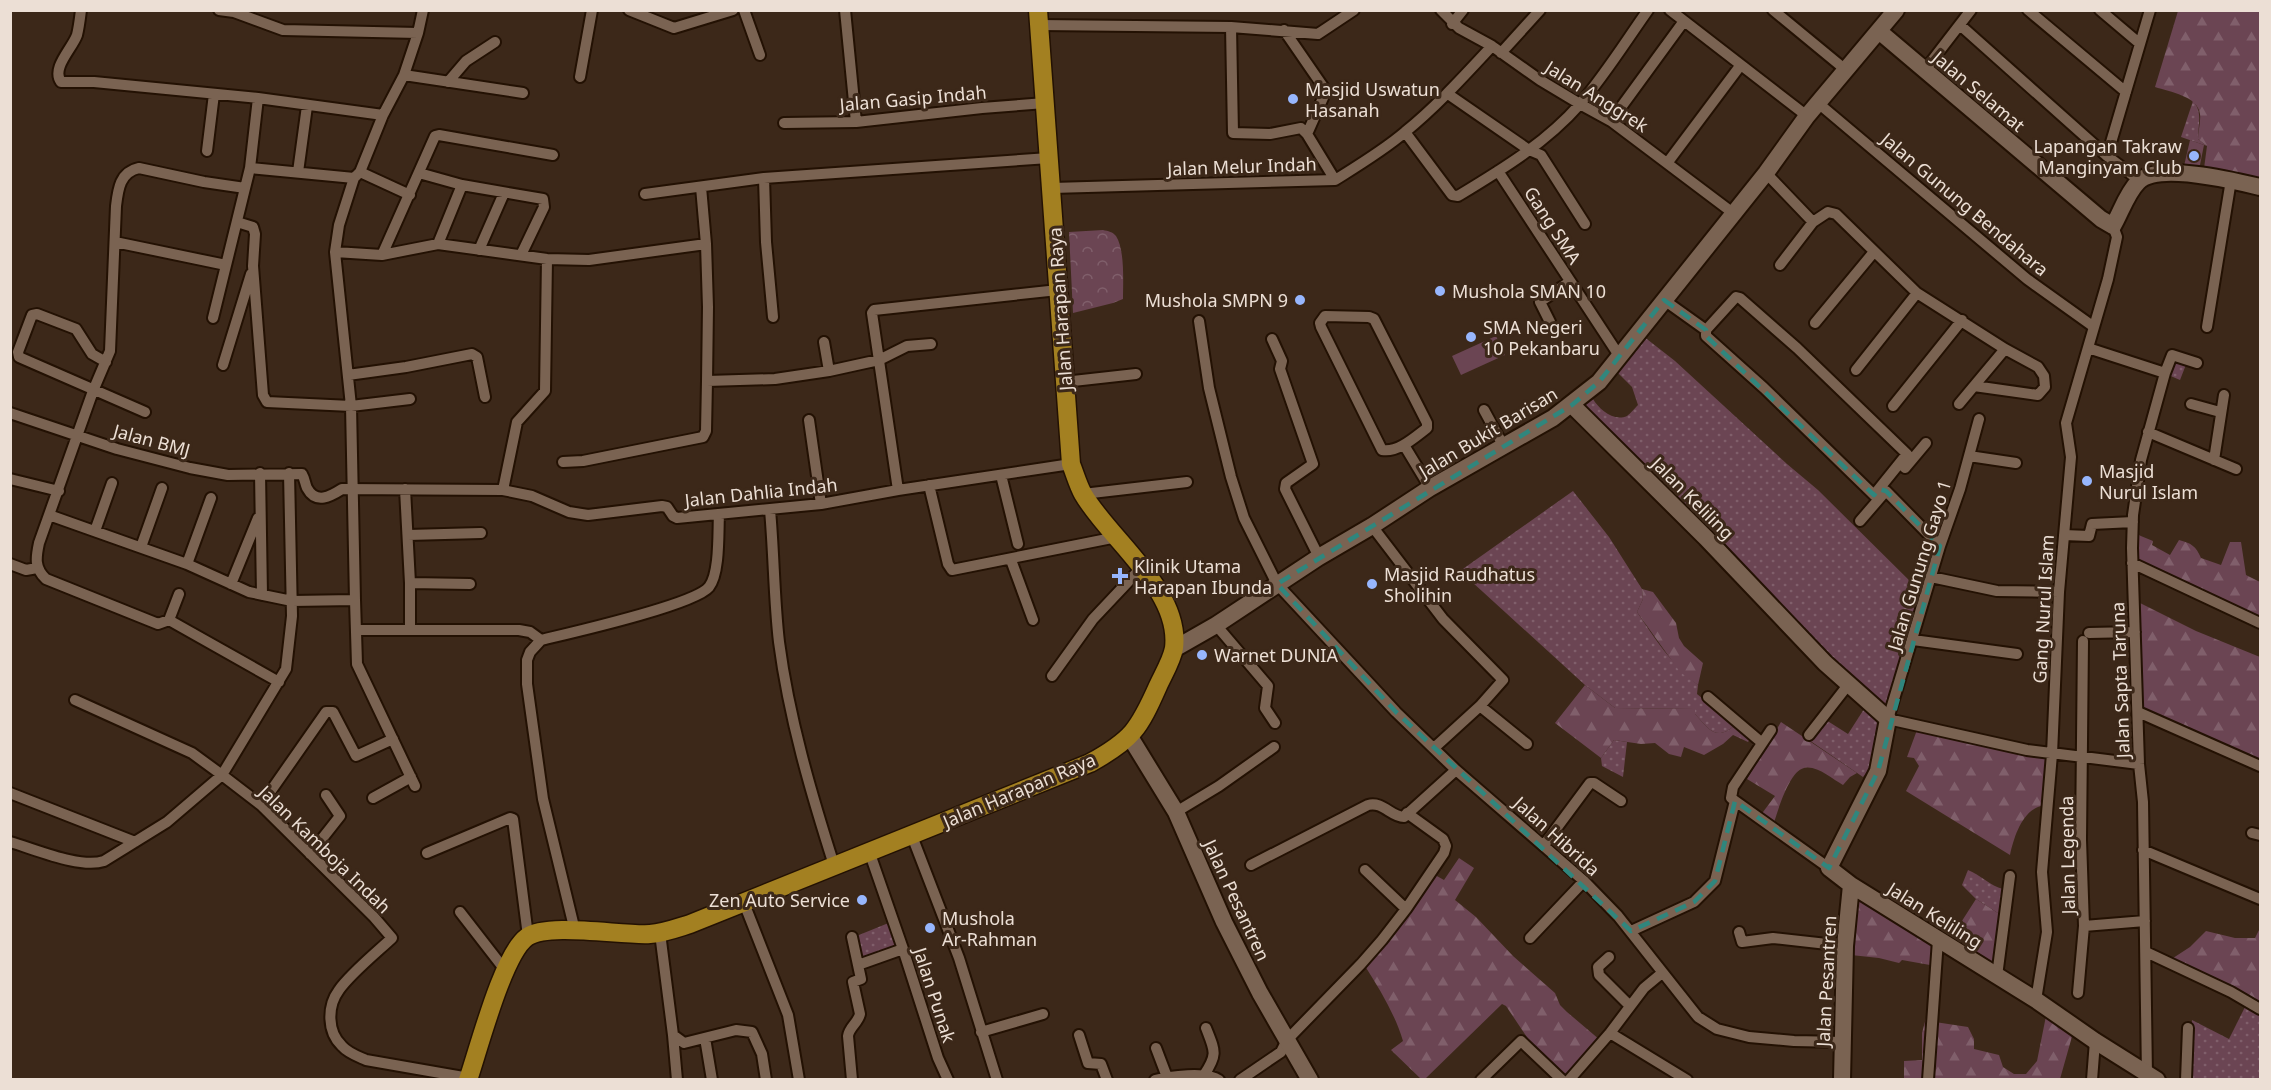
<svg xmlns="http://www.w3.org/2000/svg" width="2271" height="1090" viewBox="0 0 2271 1090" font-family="'Noto Sans',sans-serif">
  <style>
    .grass { fill: url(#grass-dots) }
    .forest { fill: url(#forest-firs) }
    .park { fill: url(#park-crowns) }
    .pitch { fill: #6b4553 }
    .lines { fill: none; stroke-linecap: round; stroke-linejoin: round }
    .street-casing { stroke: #231103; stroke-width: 14 }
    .secondary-casing { stroke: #231103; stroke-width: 20 }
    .primary-casing { stroke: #231103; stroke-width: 21 }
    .street { stroke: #7a6352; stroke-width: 10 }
    .secondary { stroke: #7a6352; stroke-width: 16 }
    .primary { stroke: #a38021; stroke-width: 18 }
    .marked { fill: none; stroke: #30867d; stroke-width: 4.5; stroke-dasharray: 12 8; stroke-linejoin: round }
    .poi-dot { fill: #97b6fd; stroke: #3c2819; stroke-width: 2 }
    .labels { text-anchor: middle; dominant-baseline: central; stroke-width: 6; stroke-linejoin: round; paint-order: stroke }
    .poi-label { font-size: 18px; fill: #ecdfd5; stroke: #3c2819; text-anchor: start }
    .street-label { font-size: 18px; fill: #ecdfd5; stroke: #3c2819 }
  </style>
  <defs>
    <pattern id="grass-dots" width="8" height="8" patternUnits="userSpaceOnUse" patternTransform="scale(1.5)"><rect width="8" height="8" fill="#6b4553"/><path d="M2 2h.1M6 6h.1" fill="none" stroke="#805f6b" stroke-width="1.8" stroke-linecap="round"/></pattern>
    <pattern id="forest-firs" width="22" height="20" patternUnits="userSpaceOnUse" patternTransform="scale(1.5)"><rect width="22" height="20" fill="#6b4553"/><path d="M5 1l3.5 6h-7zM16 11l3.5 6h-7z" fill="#805f6b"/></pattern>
    <pattern id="park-crowns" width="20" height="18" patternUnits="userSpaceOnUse" patternTransform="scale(1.5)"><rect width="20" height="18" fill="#6b4553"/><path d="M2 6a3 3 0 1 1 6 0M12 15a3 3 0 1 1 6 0" fill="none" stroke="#805f6b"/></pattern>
  </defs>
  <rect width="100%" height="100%" fill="#3c2819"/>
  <!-- grass -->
  <path class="grass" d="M2193,101C2203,112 2198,124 2198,139L2207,146L2181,137Z
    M1643,336L1675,361L1787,464L1818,490L1923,594L1890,707H1880L1582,406L1593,399C1599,409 1613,422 1627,416C1630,414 1634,409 1638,405L1632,387L1616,371Z
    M2172,358L2187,362L2180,380L2166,374Z
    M1573,491L1609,537L1642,589L1643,599L1637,612C1655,639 1672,665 1698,685L1697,694L1735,725C1716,742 1709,729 1695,714L1694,709L1615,708L1585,685L1460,571Z
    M1866,706L1886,719L1876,760L1863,777L1809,740L1826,720L1848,734Z
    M1614,740L1627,742L1623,777L1602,766L1601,758Z
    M1968,870C1981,875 1990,886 2003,889L2001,915L1976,899L1962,885Z
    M891,922L900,946L861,960L854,937Z
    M2249,999L2260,1005V1079L2189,1080L2192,1020L2229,1039Z"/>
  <!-- forest -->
  <path class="forest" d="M2178,11H2260V187L2203,176L2207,146L2198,139C2198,131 2201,122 2200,114C2198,96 2170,92 2155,87Z
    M2136,534L2153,541L2152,545L2170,555L2179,540C2191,543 2196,546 2201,558L2221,565L2230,542H2241L2246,575L2260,582V617L2136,560Z
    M1642,589L1653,592L1676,623L1679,638L1684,646L1703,663L1698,685L1680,672L1637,612L1643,599Z
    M2136,601L2196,631L2260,657V761L2142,708Z
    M1585,685L1615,708L1695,709V714C1709,729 1716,742 1735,725L1750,739L1748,742L1733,735L1723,744L1704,755L1684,747L1681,757L1669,754L1655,743L1641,744L1614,740L1601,758L1555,723Z
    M1781,722L1857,773L1850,777L1843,785C1832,779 1817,765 1804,768C1789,771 1777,813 1773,826L1760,816L1775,796L1747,779Z
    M1917,730L2044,758L2046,761L2044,797L2041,806C2022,811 2014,837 2010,855L1906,791L1919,766L1914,758L1907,757Z
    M1459,858L1474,868L1455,900L1476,917L1513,956L1555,993L1560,1005L1567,1012L1600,1040L1567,1079L1537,1052L1506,1006L1502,1004L1425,1079H1421L1391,1050L1403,1041C1395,1014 1380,990 1365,966L1435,875L1444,880Z
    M1853,894L1934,941L1930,965L1902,960L1899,963L1879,958L1851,955Z
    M1976,899L2001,915L1995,973L1951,938Z
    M2260,928V1005L2170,960L2190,947L2206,931L2235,938H2255Z
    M1929,1007L1935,1022L1968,1027L1974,1039V1049L1999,1055L2003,1067L2014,1074H2026L2037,1061L2046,1016L2073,1033L2060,1079L1903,1080L1904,1079V1061L1922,1060V1033Z"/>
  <!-- park -->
  <path class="park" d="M1103,230C1108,231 1113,232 1116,236C1125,250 1123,282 1123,299L1113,303L1073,313L1069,232Z"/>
  <!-- pitch -->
  <path class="pitch" d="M2190,140L2204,145L2199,170L2184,166Z
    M1496,336L1505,355L1461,375L1452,356Z"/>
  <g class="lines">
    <!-- street casing -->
    <g class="street-casing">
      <path id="street" d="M81,10C80,18 79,27 77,35C72,49 51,68 61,82H94L258,98L383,115
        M219,10L234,12L283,30L418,33
        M629,10L674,28L733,10
        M744,10L760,55
        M845,10L856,122
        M1441,10L1459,28L1492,46L1540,80L1580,104L1611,121L1733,213
        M1670,10L1807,116
        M1773,10L1847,71
        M2028,10L2126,92
        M2100,10L2139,43
        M1452,24L1463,10
        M1039,25L1231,27L1318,34L1354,10
        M1960,25L2107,156L2139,180
        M1231,27L1233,133L1270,134L1301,128L1307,134
        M1284,30L1326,91L1307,134L1335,180
        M1501,53L1540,10
        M1924,71L1971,10
        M404,75L523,93
        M580,77L592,10
        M448,82L466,61L495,42
        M1448,94L1529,150L1541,155L1585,224
        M1818,103L2027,279L2094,327
        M1611,121L1684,21
        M784,123L856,122L982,108L1045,103
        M1405,132L1452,195L1458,196C1501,170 1546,143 1580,104C1605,75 1626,41 1648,10
        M207,151L214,94
        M2107,156L2150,10
        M1668,162L1740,66
        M250,168L354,178
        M1498,171L1620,357
        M298,172L307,106
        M360,172L410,195
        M419,173L462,185L543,199L544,207L521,255
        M1766,173L1813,222L1828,212L1836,214L1917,293L2005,349L2038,367L2044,376L2045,387L2038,395L1974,386L1959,404
        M764,178L766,242L773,317
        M245,188L204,182L139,168C120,172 118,189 116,206L110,351L93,391L39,543C36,557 34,568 46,579L158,624L169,620L279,682
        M1052,188L1335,180C1359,165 1384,150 1405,132C1437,106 1464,76 1492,46
        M645,194L764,178L1049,158
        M237,222L253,227L255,234L253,266L263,395L267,402L351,406L410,399
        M115,242L226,265
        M438,244L462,185
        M706,244L708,307L707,381L775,379L829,371L879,360L907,346L931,344
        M479,250L504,193
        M335,252L382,255L438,244L547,259L589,260L706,244L701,187
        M382,255L435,136L439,135L553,155
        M1780,265L1813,222
        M1736,297L1740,298L1797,348L1907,454L1874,495L1764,388L1706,336V330Z
        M1664,300L1706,330
        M1325,316L1369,317L1374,319L1427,423V428C1415,437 1398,453 1382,450L1321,327L1320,323Z
        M213,318L250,168L258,98
        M1199,321L1209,388L1231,477L1244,518L1277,584L1396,712L1456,770L1584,881L1618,916L1698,1017L1717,1029L1749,1037L1794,1041L1842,1042
        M1550,322L1540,302L1569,282
        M1815,323L1873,253
        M2207,327L2231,180
        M1272,339L1282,361L1280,369L1313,464L1286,483L1285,489L1319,557
        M824,342L829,371
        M2088,348L2165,373L2141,460L2133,515L2132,548L2139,764L2143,802L2147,1076
        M106,362L92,354L76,329L37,314L32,315L18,352L19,357L145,412
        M223,365L251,274
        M1856,370L1917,293
        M2165,373L2172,355L2197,363
        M348,375L406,367L472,354L477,357L485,397
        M1064,382L1136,374
        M1974,386L2005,349
        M2191,404L2220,412
        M1893,406L1962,320
        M1484,410L1503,445
        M10,413L117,449L190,468L228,475L302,474C305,479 305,484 307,488C316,505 331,496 342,489L503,490L532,496L569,512L588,515L662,506L667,507L673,516L677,518L821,504L898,490L1071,464
        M1979,419L1960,489L1940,546L1888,719L2027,750L2139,764
        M809,420L821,504
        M2148,432L2236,469
        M1404,445L1430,488
        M1969,456L2016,463
        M2214,460L2224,395
        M563,462L583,461L703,437L706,431L707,381
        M1905,468L1926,443
        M260,473L262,595
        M1001,475L1018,544
        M10,479L59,491
        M929,485L948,564L952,570L1117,537
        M405,489L410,583V630
        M503,490L517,422L545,391L547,259
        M898,490L872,313L874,310L1058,290
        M1886,491L1940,546
        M1083,494L1187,482
        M770,510C774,554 774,599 779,642C789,718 811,793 834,865
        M49,515L187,564L249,592L292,601L355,600L357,664L415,786
        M1860,521L1885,492
        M1372,526L1443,619L1503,680L1480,706L1434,748
        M95,531L112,483
        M408,535L481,533
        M2064,535L2089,536L2092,524L2133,522
        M141,547L162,488
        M1011,560L1033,620
        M2132,563L2260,623
        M10,564L26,570L37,568
        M187,564L211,498
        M1931,577L1997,591L2059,592
        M410,583L470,584
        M231,584L258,518
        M355,600L351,406L335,252L339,225L354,178L360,172L383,115L404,75L418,33L423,10
        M169,620L179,594
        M1216,625L1268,686L1265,708L1275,723
        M356,630H519L530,632L541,640
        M2089,633L2135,632
        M1913,640L2017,654
        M1052,676L1093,619L1142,567
        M1708,697L1761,742
        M75,700L192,753L222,775L261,805L374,917L392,938C377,952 350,974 339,990C327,1006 327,1032 342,1046C348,1053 357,1056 366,1060L469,1078
        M1480,706L1527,744
        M2138,712L2260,766
        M1771,730L1733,787L1731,798L1829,868
        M1809,735L1848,685
        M10,793L135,842
        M373,798L411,777
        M261,805L326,712H333L356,756L393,739
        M1176,812L1219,786L1274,747
        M2252,833L2260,835
        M912,836L959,958L997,1080
        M10,842C35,849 80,869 104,861L167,822L222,775L286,669L292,616L289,473
        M1544,845L1590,783H1594L1621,801
        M2143,850L2260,899
        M869,851L903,949L938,1058L948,1080
        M427,853L510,818L513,819L528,936
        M310,854L340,816L326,795
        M1251,865L1368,805C1383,801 1391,817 1404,817L1456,770
        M1365,870L1406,909
        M744,903L788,1015L799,1080
        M460,912L505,970
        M2084,926L2145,921
        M575,931L543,799L527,684V660L530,652L541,640C570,633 694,605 709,587C720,573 718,532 719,514
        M1631,931L1694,902L1715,881L1735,801
        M1739,932L1742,942L1773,938L1845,946
        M660,933L673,1035L684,1043L736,1030L752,1032L762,1054L766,1080
        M852,937L861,979L853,982L860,1014C858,1023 849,1027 848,1036L852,1080
        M1530,938L1584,881
        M2146,952L2231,992L2260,1009
        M1609,957L1598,967L1599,975L1630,1006
        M858,965L903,949
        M1997,976L2010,876
        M2078,993L2084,926L2081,840L2083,641
        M2036,1000L2047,932L2042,872L2052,754L2059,592L2071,457L2066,423L2108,279L2117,237L2113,226
        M981,1032L1043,1014
        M1610,1033L1687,1080
        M673,1035L677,1080
        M1079,1035L1088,1063L1101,1064L1107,1080
        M705,1038L712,1080
        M1156,1048L1167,1077
        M1204,1075C1218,1054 1215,1051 1206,1028
        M1155,1080C1169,1076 1207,1071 1219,1080
        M1240,1080L1281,1052L1287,1040L1361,964L1382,940L1406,909L1444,853L1446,846L1443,839L1407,813
        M1481,1080L1521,1041L1562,1080
        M1569,1080L1610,1033L1644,988L1662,973
        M1928,1080L1938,940
        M2092,1080L2095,1041
        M2186,1080L2188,1028"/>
    </g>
    <!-- secondary casing -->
    <g class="secondary-casing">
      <path id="secondary" d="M1880,32L2101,219L2113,226C2121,212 2127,193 2138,182C2158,162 2235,181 2260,187
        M1572,405L1706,538L1825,663L1888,719L1878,771L1829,868L1851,885L2036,1000L2095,1041L2157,1080
        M1174,649L1216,625L1319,557L1372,526L1430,488L1553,418L1599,382L1766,173L1807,116L1896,10
        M1130,737L1176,812L1224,922L1260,993L1310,1080
        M1842,1080L1845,946L1851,885"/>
    </g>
    <!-- primary casing -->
    <g class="primary-casing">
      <path id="primary" d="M468,1080C479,1048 503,954 527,937C548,922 623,936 650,934C664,933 677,928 690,924L1090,763C1132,740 1139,729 1158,686C1163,675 1172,660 1174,648C1181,590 1109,539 1083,494C1078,485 1075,474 1071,464L1038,10"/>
    </g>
    <!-- street -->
    <use href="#street" class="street"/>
    <!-- secondary -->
    <use href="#secondary" class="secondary"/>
    <!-- primary -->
    <use href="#primary" class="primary"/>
  </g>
  <!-- marked area -->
  <path class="marked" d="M1664,300L1706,330L1705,335L1874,495L1879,489L1886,491L1940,546L1878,771L1829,868L1735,801L1715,881L1694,902L1631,931L1396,712L1277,584L1572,405L1599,382Z"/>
  <!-- markers -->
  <g class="poi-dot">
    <circle cx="1293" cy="99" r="6"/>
    <circle cx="2194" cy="156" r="6"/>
    <circle cx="1440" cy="291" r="6"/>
    <circle cx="1300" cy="300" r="6"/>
    <circle cx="1471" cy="337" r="6"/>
    <circle cx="2087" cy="481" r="6"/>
    <path d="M1117 567h6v6h6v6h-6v6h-6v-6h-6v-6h6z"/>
    <circle cx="1372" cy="584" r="6"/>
    <circle cx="1202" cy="655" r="6"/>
    <circle cx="862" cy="900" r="6"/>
    <circle cx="930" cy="928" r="6"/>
  </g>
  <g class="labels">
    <!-- poi labels -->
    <g class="poi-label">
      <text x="1305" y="89">Masjid Uswatun<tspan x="1305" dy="21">Hasanah</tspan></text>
      <text x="2182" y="146" text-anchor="end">Lapangan Takraw<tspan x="2182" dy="21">Manginyam Club</tspan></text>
      <text x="1452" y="291">Mushola SMAN 10</text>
      <text x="1288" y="300" text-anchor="end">Mushola SMPN 9</text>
      <text x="1483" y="327">SMA Negeri<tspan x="1483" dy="21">10 Pekanbaru</tspan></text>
      <text x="2099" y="471">Masjid<tspan x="2099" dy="21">Nurul Islam</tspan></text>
      <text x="1134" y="566">Klinik Utama<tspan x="1134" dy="21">Harapan Ibunda</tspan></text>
      <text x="1384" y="574">Masjid Raudhatus<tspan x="1384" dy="21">Sholihin</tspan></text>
      <text x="1214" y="655">Warnet DUNIA</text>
      <text x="850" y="900" text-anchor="end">Zen Auto Service</text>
      <text x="942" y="918">Mushola<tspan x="942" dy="21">Ar-Rahman</tspan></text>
    </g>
    <!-- street labels -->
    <g class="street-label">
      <text transform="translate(1979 91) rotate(40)">Jalan Selamat</text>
      <text transform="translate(1597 96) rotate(32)">Jalan Anggrek</text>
      <text transform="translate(913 98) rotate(-5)">Jalan Gasip Indah</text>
      <text transform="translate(1242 166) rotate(-2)">Jalan Melur Indah</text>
      <text transform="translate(1965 204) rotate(40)">Jalan Gunung Bendahara</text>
      <text transform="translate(1553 225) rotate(57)">Gang SMA</text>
      <text transform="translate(1060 309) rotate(-94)">Jalan Harapan Raya</text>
      <text transform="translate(1488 432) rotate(-31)">Jalan Bukit Barisan</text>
      <text transform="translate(152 440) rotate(15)">Jalan BMJ</text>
      <text transform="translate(761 492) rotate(-6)">Jalan Dahlia Indah</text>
      <text transform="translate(1693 498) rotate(45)">Jalan Keliling</text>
      <text transform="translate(1919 565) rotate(-73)">Jalan Gunung Gayo 1</text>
      <text transform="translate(2043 609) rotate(-87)">Gang Nurul Islam</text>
      <text transform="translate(2120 680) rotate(-92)">Jalan Sapta Taruna</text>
      <text transform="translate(1019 790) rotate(-23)">Jalan Harapan Raya</text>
      <text transform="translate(1557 836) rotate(42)">Jalan Hibrida</text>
      <text transform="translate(325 849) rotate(44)">Jalan Kamboja Indah</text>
      <text transform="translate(2067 855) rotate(-91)">Jalan Legenda</text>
      <text transform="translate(1237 900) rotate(65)">Jalan Pesantren</text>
      <text transform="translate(1935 915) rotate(32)">Jalan Keliling</text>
      <text transform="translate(1826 981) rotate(-87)">Jalan Pesantren</text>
      <text transform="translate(935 995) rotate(72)">Jalan Punak</text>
    </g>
  </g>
  <!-- border -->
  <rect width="2271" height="1090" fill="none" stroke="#ecdfd5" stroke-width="24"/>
</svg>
